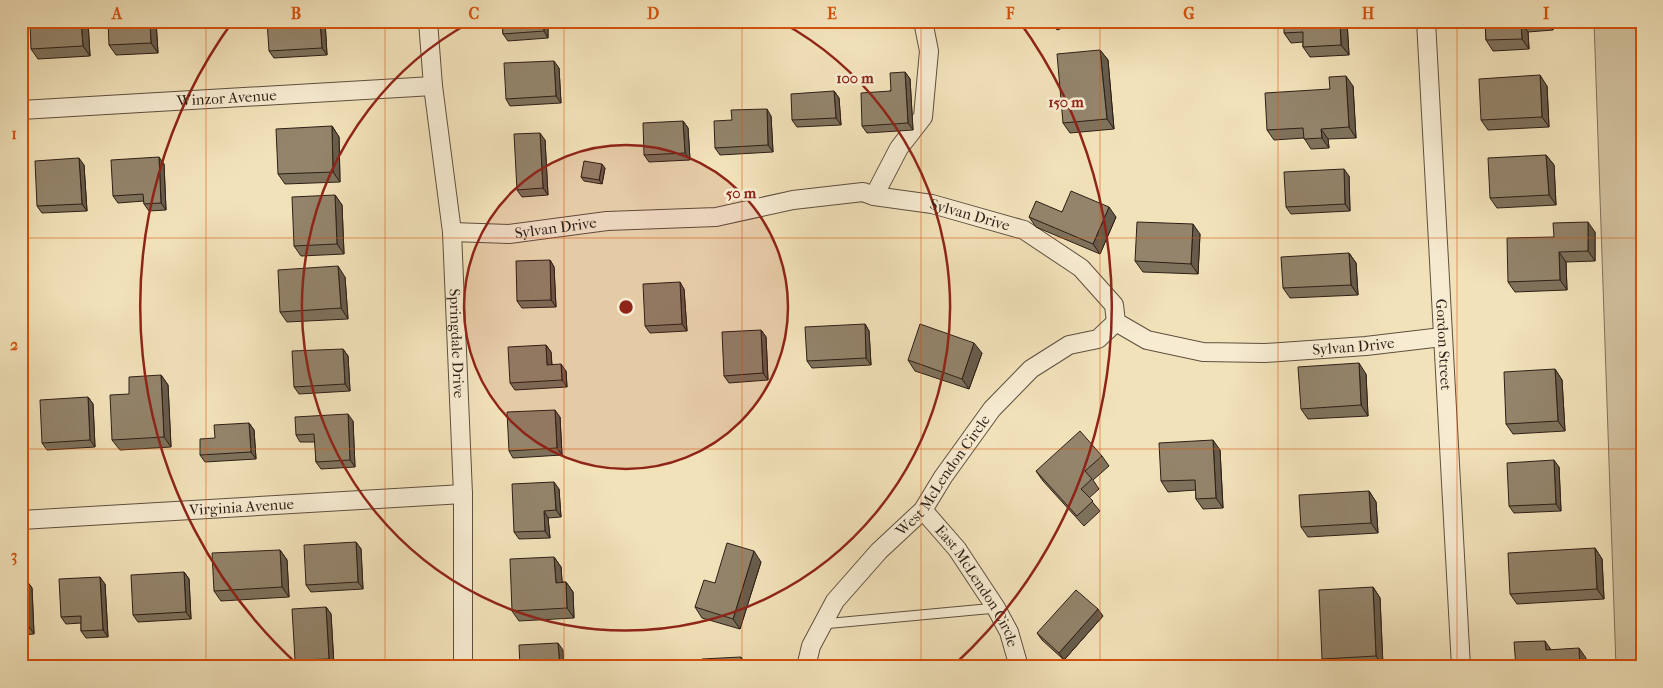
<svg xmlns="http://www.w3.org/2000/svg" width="1663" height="688" viewBox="0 0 1663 688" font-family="'IM FELL French Canon',serif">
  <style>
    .green { fill: #d1c19e; stroke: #7f705a }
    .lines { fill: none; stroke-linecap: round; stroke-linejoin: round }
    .service-casing { stroke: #5e4f3f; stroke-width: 11 }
    .minor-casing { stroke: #5e4f3f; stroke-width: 20 }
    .service { stroke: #f7ecd2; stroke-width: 9 }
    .minor { stroke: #f7ecd2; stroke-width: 18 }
    .wall { fill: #7e725c; stroke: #2d1e16 }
    .shaded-wall { fill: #675c4b; stroke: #2d1e16 }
    .building { fill: #93846b; stroke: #2d1e16 }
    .grid { fill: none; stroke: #d5530d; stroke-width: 1; stroke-opacity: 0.55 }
    .ring { fill: none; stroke: #8f2418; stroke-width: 2.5 }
    .labels { text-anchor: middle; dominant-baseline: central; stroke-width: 5; stroke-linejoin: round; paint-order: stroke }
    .street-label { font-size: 15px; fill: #2d1e16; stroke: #f7ecd2 }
    .centre { fill: #8f2418; stroke: #f7ecd2; stroke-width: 2.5 }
    .ring-label { font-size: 15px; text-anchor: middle; font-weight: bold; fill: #8f2418; stroke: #f7ecd2; stroke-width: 5; stroke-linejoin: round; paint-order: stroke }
    .neatline { fill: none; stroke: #d5530d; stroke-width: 2 }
    .grid-label { font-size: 16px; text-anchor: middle; font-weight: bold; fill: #d5530d }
  </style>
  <rect width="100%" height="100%" fill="#f2e2ba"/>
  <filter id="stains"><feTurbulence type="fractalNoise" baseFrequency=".004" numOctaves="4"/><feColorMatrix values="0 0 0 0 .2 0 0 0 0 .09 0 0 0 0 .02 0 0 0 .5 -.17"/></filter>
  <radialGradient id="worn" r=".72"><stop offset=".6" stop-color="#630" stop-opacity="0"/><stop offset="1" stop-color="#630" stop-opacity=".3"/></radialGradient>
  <!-- green -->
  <path class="green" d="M1594,21H1642V667H1616Z"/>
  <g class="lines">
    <!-- service casing -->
    <g class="service-casing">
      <path id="service" d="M823,624L996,608"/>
    </g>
    <!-- minor casing -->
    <g class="minor-casing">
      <g id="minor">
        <path id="s1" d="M428,21L433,86L452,232L463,494V667"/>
        <path id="s2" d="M1426,21L1461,667"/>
        <path id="s3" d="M21,110L433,86"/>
        <path d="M874,196L899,148L923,117L929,51L923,21"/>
        <path id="s4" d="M452,232L509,234L607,221L716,217L793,200L863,192L874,196L932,204L1024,230L1081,268L1114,305L1116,322L1147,340L1203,352L1265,353L1366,346L1442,337"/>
        <path id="s5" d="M923,510L957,549L996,608L1009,632L1019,667"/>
        <path id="s6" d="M21,520L463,494"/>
        <path id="s7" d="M806,667L811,646L835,601L879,551L923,510L943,477L992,409L1031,369L1069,345L1098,339L1116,322"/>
      </g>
    </g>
    <!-- service -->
    <use href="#service" class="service"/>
    <!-- minor -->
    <use href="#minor" class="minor"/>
  </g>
  <!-- wall -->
  <path class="wall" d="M88,21L90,56L38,59L31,49Z
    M156,21L158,53L116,55L109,45Z
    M325,21L327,55L274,58L269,51Z
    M502,21H548V38L508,41L503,34Z
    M1051,21H1083L1057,30Z
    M1347,21L1349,55L1310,57L1303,47V42L1291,43L1284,33Z
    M1485,21H1553V30L1528,32L1529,49L1493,51L1486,40Z
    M1100,50L1108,60L1114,129L1070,133L1063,123Z
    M559,68L561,103L510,106L506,99Z
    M905,72L910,79L913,130L867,133L862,126Z
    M1353,86L1356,138L1328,139L1329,148L1311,149L1304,138L1274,140L1267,130L1330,89Z
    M1547,86L1549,127L1488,130L1481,120Z
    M834,91L839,98L841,125L797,127L792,120Z
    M771,116L773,152L720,155L715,148L732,120Z
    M683,121L688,128L690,160L649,162L644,155Z
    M332,126L339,137L340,182L285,184L278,174Z
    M545,140L548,195L522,197L517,190Z
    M1546,155L1554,165L1556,205L1497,208L1490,198Z
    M164,164L166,210L149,211L144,204V201L118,203L113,196Z
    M84,165L87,211L42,213L37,206Z
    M605,168L602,184L584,181L581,177Z
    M1349,176L1350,211L1291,214L1286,207Z
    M335,195L342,205L344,254L301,256L294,246Z
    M1062,212L1116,217L1100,254L1036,227L1029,217Z
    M1595,232V261L1566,262L1567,290L1515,292L1508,282L1554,237Z
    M1200,234L1198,274L1143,272L1135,261Z
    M1349,253L1356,263L1358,295L1290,298L1283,288Z
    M550,260L554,267L556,307L522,308L517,301Z
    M345,277L348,319L287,322L280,312Z
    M684,289L687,331L650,333L645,326Z
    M865,324L869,331L871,365L812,368L807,361Z
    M761,330L766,337L768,380L729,383L724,376Z
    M546,345L551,352L552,364L566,371L567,387L515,390L510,383Z
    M343,349L348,356L350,391L299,394L294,387Z
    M982,353L969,389L915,371L908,360Z
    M1555,369L1562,380L1565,431L1513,434L1506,424Z
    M1366,374L1368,416L1308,419L1301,409Z
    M161,375L168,385L171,447L120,450L112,440Z
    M88,397L93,404L95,447L47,450L42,443Z
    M21,412L24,416L26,454H21Z
    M560,417L562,455L513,458L509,451Z
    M353,421L355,467L321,469L316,462L315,442H300L296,435Z
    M249,423L254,430L256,459L205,462L200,455Z
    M1220,450L1223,508L1203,509L1196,499V490L1168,492L1161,481Z
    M1102,456L1109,466L1093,480L1099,489L1089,498L1100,511L1084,526L1043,481L1036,471Z
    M1559,467L1561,511L1514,513L1509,506Z
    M559,489L561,517L548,518L550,538L519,539L514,532Z
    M1369,491L1376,502L1378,533L1308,537L1301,527Z
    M356,542L361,549L363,589L311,592L306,585Z
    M1595,548L1602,559L1604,599L1517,604L1510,594Z
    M280,550L287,560L289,597L221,601L214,591Z
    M554,557L561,567L562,582H566L573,592L574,618L519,621L512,611Z
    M761,562L740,629L702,618L695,607L715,583Z
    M184,572L189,579L191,619L138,622L133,615Z
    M24,577L32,588L34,634L21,635V578Z
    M105,584L108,637L86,638L81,631V623L66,624L61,617Z
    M1373,587L1380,598L1383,666L1327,667L1322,659Z
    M326,607L331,614L334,666L300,667L295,660Z
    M1103,616L1064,660L1042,640L1037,633Z"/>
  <!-- shaded-wall -->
  <path class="shaded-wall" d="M81,21H88L90,56L83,46Z
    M150,21H156L158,53L151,43Z
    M320,21H325L327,55L322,48Z
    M543,21H548V38L544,31Z
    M1340,21H1347L1349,55L1341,45Z
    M1547,21H1553V30Z
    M1521,22L1528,32L1529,49L1522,39Z
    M1100,50L1108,60L1114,129L1107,119Z
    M554,61L559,68L561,103L556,96Z
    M905,72L910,79L913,130L908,123Z
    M1540,75L1547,86L1549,127L1542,117Z
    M1346,76L1353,86L1356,138L1349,127Z
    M834,91L839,98L841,125L836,118Z
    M767,109L771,116L773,152L768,145Z
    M683,121L688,128L690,160L685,153Z
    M332,126L339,137L340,182L333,172Z
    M1321,129L1328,139L1329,148L1322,138Z
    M540,133L545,140L548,195L543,188Z
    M1546,155L1554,165L1556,205L1549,195Z
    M159,157L164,164L166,210L161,203Z
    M79,158L84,165L87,211L82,204Z
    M602,164L605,168L602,184L599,180Z
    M1344,169L1349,176L1350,211L1345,204Z
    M335,195L342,205L344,254L337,244Z
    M1109,207L1116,217L1100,254L1093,244Z
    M1588,222L1595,232V261L1588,251Z
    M1193,224L1200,234L1198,274L1191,264Z
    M1559,252L1566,262L1567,290L1560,280Z
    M1349,253L1356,263L1358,295L1351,285Z
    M550,260L554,267L556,307L551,300Z
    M338,266L345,277L348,319L341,308Z
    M680,282L684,289L687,331L682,324Z
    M865,324L869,331L871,365L866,358Z
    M761,330L766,337L768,380L763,373Z
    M974,343L982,353L969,389L962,379Z
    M546,345L551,352L552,372L547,365Z
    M343,349L348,356L350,391L345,384Z
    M1359,363L1366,374L1368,416L1361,405Z
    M561,364L566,371L567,387L562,380Z
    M1555,369L1562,380L1565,431L1558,421Z
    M161,375L168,385L171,447L164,437Z
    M88,397L93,404L95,447L90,440Z
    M555,410L560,417L562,455L557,448Z
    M21,412L24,416L26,454L21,447Z
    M348,414L353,421L355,467L350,460Z
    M249,423L254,430L256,459L251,452Z
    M1213,440L1220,450L1223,508L1216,498Z
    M1554,460L1559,467L1561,511L1556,504Z
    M554,482L559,489L561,517L556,510Z
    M1369,491L1376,502L1378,533L1371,523Z
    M544,511L548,518L550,538L545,531Z
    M356,542L361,549L363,589L358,582Z
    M1595,548L1602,559L1604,599L1597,589Z
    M280,550L287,560L289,597L282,587Z
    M754,551L761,562L740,629L733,619Z
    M554,557L561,567L563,593L556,583Z
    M184,572L189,579L191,619L186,612Z
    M24,577L32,588L34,634L27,624Z
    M100,577L105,584L108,637L103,630Z
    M566,582L573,592L574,618L567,608Z
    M1373,587L1380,598L1383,666L1376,656Z
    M326,607L331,614L334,666L329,659Z
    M1098,609L1103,616L1064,660L1059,653Z
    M1545,641L1552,651L1546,650Z
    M558,643L563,650L564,667H560Z
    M1579,648L1586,658V667H1580Z
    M741,657L746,664V667H742Z"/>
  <!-- building -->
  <path class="building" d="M30,21H81L83,46L31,49Z
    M108,21H150L151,43L109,45Z
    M267,21H320L322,48L269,51Z
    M502,21H543L544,31L503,34Z
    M1284,21H1340L1341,45L1303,47V32L1284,33Z
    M1485,21H1529L1521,22L1522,39L1486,40Z
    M1100,50L1107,119L1063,123L1057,54Z
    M554,61L556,96L506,99L504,63Z
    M905,72L908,123L862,126L861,93L891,91L890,73Z
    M1540,75L1542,117L1481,120L1479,79Z
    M1346,76L1349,127L1321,129L1322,138L1304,139L1303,128L1267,130L1265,93L1330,89L1329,77Z
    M834,91L836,118L792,120L791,94Z
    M767,109L768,145L715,148L714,121L732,120L731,110Z
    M683,121L685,153L644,155L643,123Z
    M332,126L333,172L278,174L276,129Z
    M540,133L543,188L517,190L514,134Z
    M1546,155L1549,195L1490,198L1488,158Z
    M159,157L161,203L144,204L143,194L113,196L111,160Z
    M79,158L82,204L37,206L35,161Z
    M584,161L602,164L599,180L581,177Z
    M1344,169L1345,204L1286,207L1284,172Z
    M1071,191L1109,207L1093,244L1029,217L1036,201L1062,212Z
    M335,195L337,244L294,246L292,197Z
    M1137,222L1193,224L1191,264L1135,261Z
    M1588,222V251L1559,252L1560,280L1508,282L1507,238L1554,237L1553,223Z
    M1349,253L1351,285L1283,288L1281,257Z
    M550,260L551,300L517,301L516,261Z
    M338,266L341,308L280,312L278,270Z
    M680,282L682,324L645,326L643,284Z
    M865,324L866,358L807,361L805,327Z
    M920,324L974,343L962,379L908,360Z
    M761,330L763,373L724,376L722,332Z
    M546,345L547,365L561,364L562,380L510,383L508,347Z
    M343,349L345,384L294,387L292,351Z
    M1359,363L1361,405L1301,409L1298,367Z
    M1555,369L1558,421L1506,424L1504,372Z
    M161,375L164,437L112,440L110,395L129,394V377Z
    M88,397L90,440L42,443L40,400Z
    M555,410L557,448L509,451L507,412Z
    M348,414L350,460L316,462L314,434L296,435L295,417Z
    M249,423L251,452L200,455V439L215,438L214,425Z
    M1080,431L1102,456L1085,471L1092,479L1081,489L1093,501L1077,516L1036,471Z
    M1213,440L1216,498L1196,499L1195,480L1161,481L1159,443Z
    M1554,460L1556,504L1509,506L1507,463Z
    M554,482L556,510L544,511L545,531L514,532L512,484Z
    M1369,491L1371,523L1301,527L1299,495Z
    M356,542L358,582L306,585L304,545Z
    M727,543L754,551L733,619L695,607L704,580L715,583Z
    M1595,548L1597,589L1510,594L1508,553Z
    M280,550L282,587L214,591L212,553Z
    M554,557L556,583L566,582L567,608L512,611L510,559Z
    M184,572L186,612L133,615L131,575Z
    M24,577L27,624H21V578Z
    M100,577L103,630L81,631V616L61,617L59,579Z
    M1373,587L1376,656L1322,659L1319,590Z
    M1076,590L1098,609L1059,653L1037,633Z
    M326,607L329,659L295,660L292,609Z
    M1545,641L1546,650L1579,648L1580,667H1516L1514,642Z
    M558,643L560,667H520L519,645Z
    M741,657L742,667H703L702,659Z"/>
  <!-- grid -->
  <path class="grid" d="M206,21V667M385,21V667M564,21V667M742,21V667M921,21V667M1100,21V667M1278,21V667M1457,21V667M21,238H1642M21,449H1642"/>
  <!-- distance rings -->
  <circle cx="626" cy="307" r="162" fill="#8f2418" fill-opacity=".12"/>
  <g class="ring">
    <circle cx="626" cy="307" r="162"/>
    <path d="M781 22A324 324 0 1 1 471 22"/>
    <path d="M298 665A486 486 0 0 1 233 21M1019 21A486 486 0 0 1 954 665"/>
  </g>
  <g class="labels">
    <!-- street labels -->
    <g class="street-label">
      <text stroke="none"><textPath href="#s3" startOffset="206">Winzor Avenue</textPath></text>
      <text stroke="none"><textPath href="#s4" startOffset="524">Sylvan Drive</textPath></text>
      <text stroke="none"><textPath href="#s4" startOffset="104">Sylvan Drive</textPath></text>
      <text stroke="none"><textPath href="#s1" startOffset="324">Springdale Drive</textPath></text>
      <text stroke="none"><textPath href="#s2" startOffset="324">Gordon Street</textPath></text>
      <text stroke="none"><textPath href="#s4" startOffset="959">Sylvan Drive</textPath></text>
      <text stroke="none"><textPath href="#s7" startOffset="239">West McLendon Circle</textPath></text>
      <text stroke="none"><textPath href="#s6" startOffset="221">Virginia Avenue</textPath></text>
      <text stroke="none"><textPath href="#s5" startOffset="94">East McLendon Circle</textPath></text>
    </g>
  </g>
  <circle cx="626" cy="307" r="8" class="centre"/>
  <g class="ring-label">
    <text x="855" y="83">100 m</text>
    <text x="1066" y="107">150 m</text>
    <text x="741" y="198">50 m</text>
  </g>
  <!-- margin -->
  <rect width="1663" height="688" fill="none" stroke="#f2e2ba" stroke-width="55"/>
  <rect x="28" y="28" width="1608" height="632" class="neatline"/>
  <g class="grid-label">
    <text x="117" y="19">A</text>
    <text x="296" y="19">B</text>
    <text x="474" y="19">C</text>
    <text x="653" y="19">D</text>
    <text x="832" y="19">E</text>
    <text x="1010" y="19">F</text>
    <text x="1189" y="19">G</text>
    <text x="1368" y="19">H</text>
    <text x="1546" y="19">I</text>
    <text x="14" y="139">1</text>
    <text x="14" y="350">2</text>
    <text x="14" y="561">3</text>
  </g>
  <rect width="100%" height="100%" filter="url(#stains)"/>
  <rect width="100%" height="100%" fill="url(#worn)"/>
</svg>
